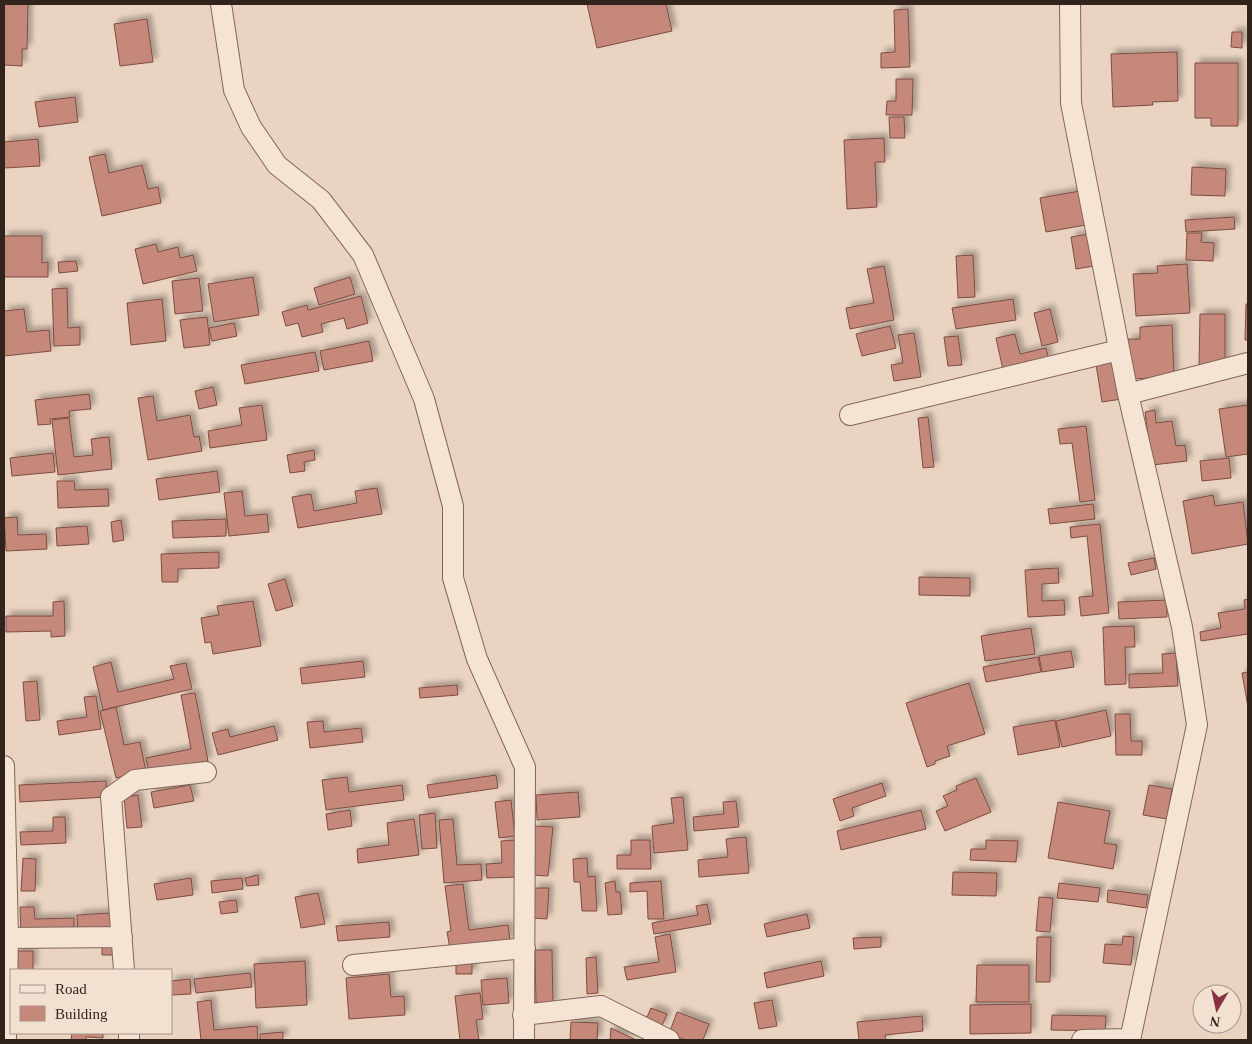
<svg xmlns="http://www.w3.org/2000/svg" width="1252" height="1044" viewBox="0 0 1252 1044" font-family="Georgia,serif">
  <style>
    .building { fill: #c5887a; stroke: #7e4c42; filter: url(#shadow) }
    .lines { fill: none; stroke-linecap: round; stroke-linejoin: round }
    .street-casing { stroke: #81665a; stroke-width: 22 }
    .street { stroke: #f5e3d3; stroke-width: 20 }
  </style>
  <defs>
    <filter id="shadow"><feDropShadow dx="4.5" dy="-4.5" stdDeviation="2.5" flood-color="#0004"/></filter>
  </defs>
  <rect width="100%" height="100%" fill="#ead4c1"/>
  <!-- building -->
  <path class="building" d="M4,4H28L27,49H22V66L4,65Z
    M587,4H666L672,31L597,48Z
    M908,9L910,67L881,68V53L895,52L894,10Z
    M147,19L153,62L120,66L114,24Z
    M1232,32H1242V48L1231,47Z
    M1177,52L1178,101L1152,102L1153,105L1113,107L1111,54Z
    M1195,63H1238V126H1211V118H1195Z
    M896,79H913L912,115H886L887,101H896Z
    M75,97L78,122L39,127L35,102Z
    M889,117H904L905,138H890Z
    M884,138L885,162H875L877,207L847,209L844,140Z
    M38,139L40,166L4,168V142Z
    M105,154L109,173L142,165L148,189L158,187L161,203L102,216L89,157Z
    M1192,167L1226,169L1225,196L1191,195Z
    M1080,191L1086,225L1046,232L1040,198Z
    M1234,217L1235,229L1186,232L1185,220Z
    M1187,233H1202L1201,242L1214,243L1213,261L1186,260Z
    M1089,234L1094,266L1076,269L1071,237Z
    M4,236H42V263L48,262V277H4Z
    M156,244L158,252L178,247L180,258L193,255L197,271L143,284L135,249Z
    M973,255L975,297L958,298L956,256Z
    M76,261L78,271L59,273L58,262Z
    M1187,264L1190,313L1136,316L1133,274L1158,273L1157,266Z
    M884,266L894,320L850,329L846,308L874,303L867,269Z
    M253,277L259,315L214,322L208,284Z
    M350,277L355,294L319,305L314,288Z
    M199,278L203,311L175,314L172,281Z
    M67,288L68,328L80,327V345L54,346L52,289Z
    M361,296L368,323L347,329L344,318L321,324L323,332L302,337L298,323L286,326L282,312L307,305L308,310Z
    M162,299L166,341L131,345L127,303Z
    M1013,299L1016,320L956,329L952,308Z
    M1246,304H1248V340H1245Z
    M24,309L27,332L49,330L51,351L4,356V311Z
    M1050,309L1058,342L1042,346L1034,313Z
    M1200,314H1225V367H1199Z
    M207,317L210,345L184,348L180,320Z
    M234,323L237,336L212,341L209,328Z
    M1172,325L1174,377L1131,379L1128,339H1140V327Z
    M890,326L896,348L862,356L856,334Z
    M914,333L921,377L894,381L891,365L903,363L898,335Z
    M1015,334L1020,354L1046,348L1049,360L1003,370L996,338Z
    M958,336L962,365L948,366L944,337Z
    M369,341L373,361L324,370L320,351Z
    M315,352L319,371L245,384L241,365Z
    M1115,361L1122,399L1102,402L1096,364Z
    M213,387L217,405L199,409L195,391Z
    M89,394L91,409L69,411L70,417L50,419L51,424L38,425L35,400Z
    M153,396L157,421L190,415L194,437L199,436L202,451L148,460L138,398Z
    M262,405L267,440L210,448L208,431L242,425L239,408Z
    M1248,405V454L1226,457L1219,409Z
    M1155,410L1156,423L1172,421L1176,446L1185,445L1187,461L1152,465L1145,412Z
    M928,417L934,467L923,468L918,418Z
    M69,418L74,457L93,455L91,439L109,437L112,469L58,475L52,420Z
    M1086,426L1095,500L1080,502L1072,443L1060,444L1058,429Z
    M314,450L315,460L304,462L305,471L290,473L287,455Z
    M53,453L55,472L12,476L10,458Z
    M1229,458L1231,478L1202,481L1200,461Z
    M217,471L220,492L159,500L156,479Z
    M57,481H74L75,490L108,489L109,506L58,508Z
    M377,488L382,514L298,528L292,497L311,494L314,511L357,503L355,491Z
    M242,491L245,516L267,514L269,532L229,536L224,493Z
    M1213,495L1215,506L1243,502L1248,544L1192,554L1183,501Z
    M1093,504L1095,519L1050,524L1048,509Z
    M17,517L18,535L46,534L47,549L6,551L4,518Z
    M226,519V536L173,538L172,521Z
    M121,520L124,540L113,542L111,522Z
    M1100,524L1109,613L1081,616L1079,597L1093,596L1087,536L1071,538L1070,527Z
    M87,526L89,544L57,546L56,528Z
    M219,552V568L178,569V582H162L161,554Z
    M1154,558L1156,569L1131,575L1128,563Z
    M1058,568L1059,583L1042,584V601L1064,600L1065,615L1028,617L1025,570Z
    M919,577L970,578V596L919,595Z
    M285,579L293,606L276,611L268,584Z
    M1248,599V634L1201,641L1200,632L1221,628L1218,613L1245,609L1244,600Z
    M1167,600V617L1119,619L1118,602Z
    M64,601L65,636L51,637V631L6,632V616H53V602Z
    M253,601L261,646L213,654L211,642L205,643L201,618L219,615L217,606Z
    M1134,626L1135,647H1125L1126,684L1105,685L1103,627Z
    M1031,628L1035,654L985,661L981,636Z
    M1071,651L1074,667L1042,672L1039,656Z
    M1176,653L1178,686L1129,688V674L1163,673L1162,654Z
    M1038,657L1041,672L986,682L983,667Z
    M363,661L365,677L302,684L300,668Z
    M111,662L118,692L174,679L170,666L186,663L192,689L103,710L93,667Z
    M1248,672V707L1242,673Z
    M37,681L40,720L26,721L23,682Z
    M969,683L985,734L947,746L950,756L935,761V764L927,767L906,703Z
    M457,685L458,695L420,698L419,688Z
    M195,693L208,761L149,772L146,758L191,749L181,695Z
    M96,696L101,729L59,735L57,721L87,717L84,697Z
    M116,707L124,745L140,742L146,772L116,778L100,711Z
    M1106,710L1111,736L1062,747L1056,721Z
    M1115,714H1130L1131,741H1142V755H1116Z
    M1055,720L1060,747L1018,755L1013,727Z
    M323,721L324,732L361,728L363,742L310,748L307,722Z
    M274,726L278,740L218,755L212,733L228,729L230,737Z
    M496,775L498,788L429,798L427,785Z
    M347,777L349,792L402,785L404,800L326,810L322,780Z
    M976,778L991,812L945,831L936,811L948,806L943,796L957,790L956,786Z
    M106,781L107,797L20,802L19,785Z
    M882,783L886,796L852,808L854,816L840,821L833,799Z
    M190,785L194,801L154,808L151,792Z
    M1149,785L1172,789L1167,819L1143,815Z
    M578,792L580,817L537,820L536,795Z
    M138,795L142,827L127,828L124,797Z
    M683,797L688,850L654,853L652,826L674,823L671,798Z
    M511,800L515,836L499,838L495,802Z
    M736,801L739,827L694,831L693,817L724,814L723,802Z
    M1058,802L1110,811L1104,843L1117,845L1113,869L1048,858Z
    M350,810L352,826L328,830L326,814Z
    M921,810L926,829L841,850L837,831Z
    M435,813L437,848L422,849L419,815Z
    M53,817H65L66,843L21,845L20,832L53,831Z
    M414,819L419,855L358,863L357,849L389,845L387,823Z
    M453,819L457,865L481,864L482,880L444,883L439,820Z
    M535,826L553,827L548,876L531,875Z
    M746,837L749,873L699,877L698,860L728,857L726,839Z
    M516,840L518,877L487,878L486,864L502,863L501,841Z
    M631,840H650L651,869H617V855H631Z
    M986,840L1018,841L1016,862L970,860L971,849H986Z
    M23,858L36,859L35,891H21Z
    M587,858L588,877L595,876L597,911H582L580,882H574L573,859Z
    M953,872L997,873L996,896L952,895Z
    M258,875L259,885L247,886L245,878Z
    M191,878L193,895L157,900L154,884Z
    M242,878L243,889L212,893L211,881Z
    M615,881L616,892H620L622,914L608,915L605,883Z
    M661,881L664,919H648L647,891L630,892V883Z
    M1059,883L1100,888L1098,902L1057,898Z
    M463,884L469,930L508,925L510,941L450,949L447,932L451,931L445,886Z
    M534,888H549L547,919L533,918Z
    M1108,890L1148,895L1146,908L1107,902Z
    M318,893L325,924L301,928L295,897Z
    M1039,897L1053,898L1050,932L1036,931Z
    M236,900L238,912L221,914L219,902Z
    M707,904L711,924L654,934L652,923L698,915L696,906Z
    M20,907H34L35,919L74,918V934L21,935Z
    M111,913L112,930L78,932L77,915Z
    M807,914L810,928L767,937L764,924Z
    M389,922L390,937L338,941L336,926Z
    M670,934L676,972L627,980L624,967L659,962L655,937Z
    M1123,936L1134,937L1131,965L1103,963L1105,944L1122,945Z
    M881,937V947L854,949L853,938Z
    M1037,937H1051L1050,982H1036Z
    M102,945H117V955H102Z
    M535,950H552L553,1005H536Z
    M16,951H33V970H16Z
    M596,957L598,993L587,994L586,958Z
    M456,960H472V974H456Z
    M305,961L307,1005L256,1008L254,964Z
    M821,961L824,976L767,988L764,973Z
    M977,965H1029V1002H976Z
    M250,973L252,987L196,993L194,979Z
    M389,974L391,997L404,996L405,1015L349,1019L346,978Z
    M507,978L509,1003L483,1005L481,980Z
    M190,979L191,994L171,995V981Z
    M480,993L483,1019L476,1020L479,1040H460L455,996Z
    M211,1000L214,1030L257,1026L258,1040H201L197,1002Z
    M772,1000L777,1026L759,1029L754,1003Z
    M1031,1004V1033L970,1034V1005Z
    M651,1008L667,1014L661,1028L645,1022Z
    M677,1012L709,1024L703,1040H686L669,1034Z
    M1052,1015L1106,1016L1105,1031L1051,1030Z
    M922,1016L923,1031L885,1035L886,1040H859L857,1022Z
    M571,1022L598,1023L597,1040H570Z
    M611,1028L636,1040H610Z
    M283,1032V1040H260V1034Z
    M72,1033H103V1038L86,1037V1040H71Z"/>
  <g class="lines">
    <!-- street casing -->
    <g class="street-casing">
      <path id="street" d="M221,4L234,90L251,127L277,165L321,200L363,255L424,399L453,506V578L477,659L525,767L524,1040
        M1070,4L1071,103L1128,394L1182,627L1197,725L1130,1040
        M1128,394L1248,363
        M850,415L1119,350
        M4,766L8,938L6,1040
        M8,938L122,937
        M353,965L525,948
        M124,970L111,797L135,780L206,772
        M523,1015L601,1006L669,1040
        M129,1033V1040
        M1082,1040L1130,1039"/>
    </g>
    <!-- street -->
    <use href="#street" class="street"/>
  </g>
  <!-- border -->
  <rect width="1252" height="1044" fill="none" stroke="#32231d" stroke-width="10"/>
  <!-- legend -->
  <rect x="10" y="969" width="162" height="65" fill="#f2e0d0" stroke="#a59488"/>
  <rect x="20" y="985" width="25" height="8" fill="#f5e3d3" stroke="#a59488"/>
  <text x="55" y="994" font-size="15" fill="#32231d">Road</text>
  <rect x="20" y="1006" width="25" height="15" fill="#c5887a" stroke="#a59488"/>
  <text x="55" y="1019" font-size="15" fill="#32231d">Building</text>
  <!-- north arrow -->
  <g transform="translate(1217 1009) rotate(189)"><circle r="24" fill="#f2e0d0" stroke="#a59488"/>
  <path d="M0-4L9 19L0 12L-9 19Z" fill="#8b2f44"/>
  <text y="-8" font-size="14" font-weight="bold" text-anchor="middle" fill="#32231d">N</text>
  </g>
</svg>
